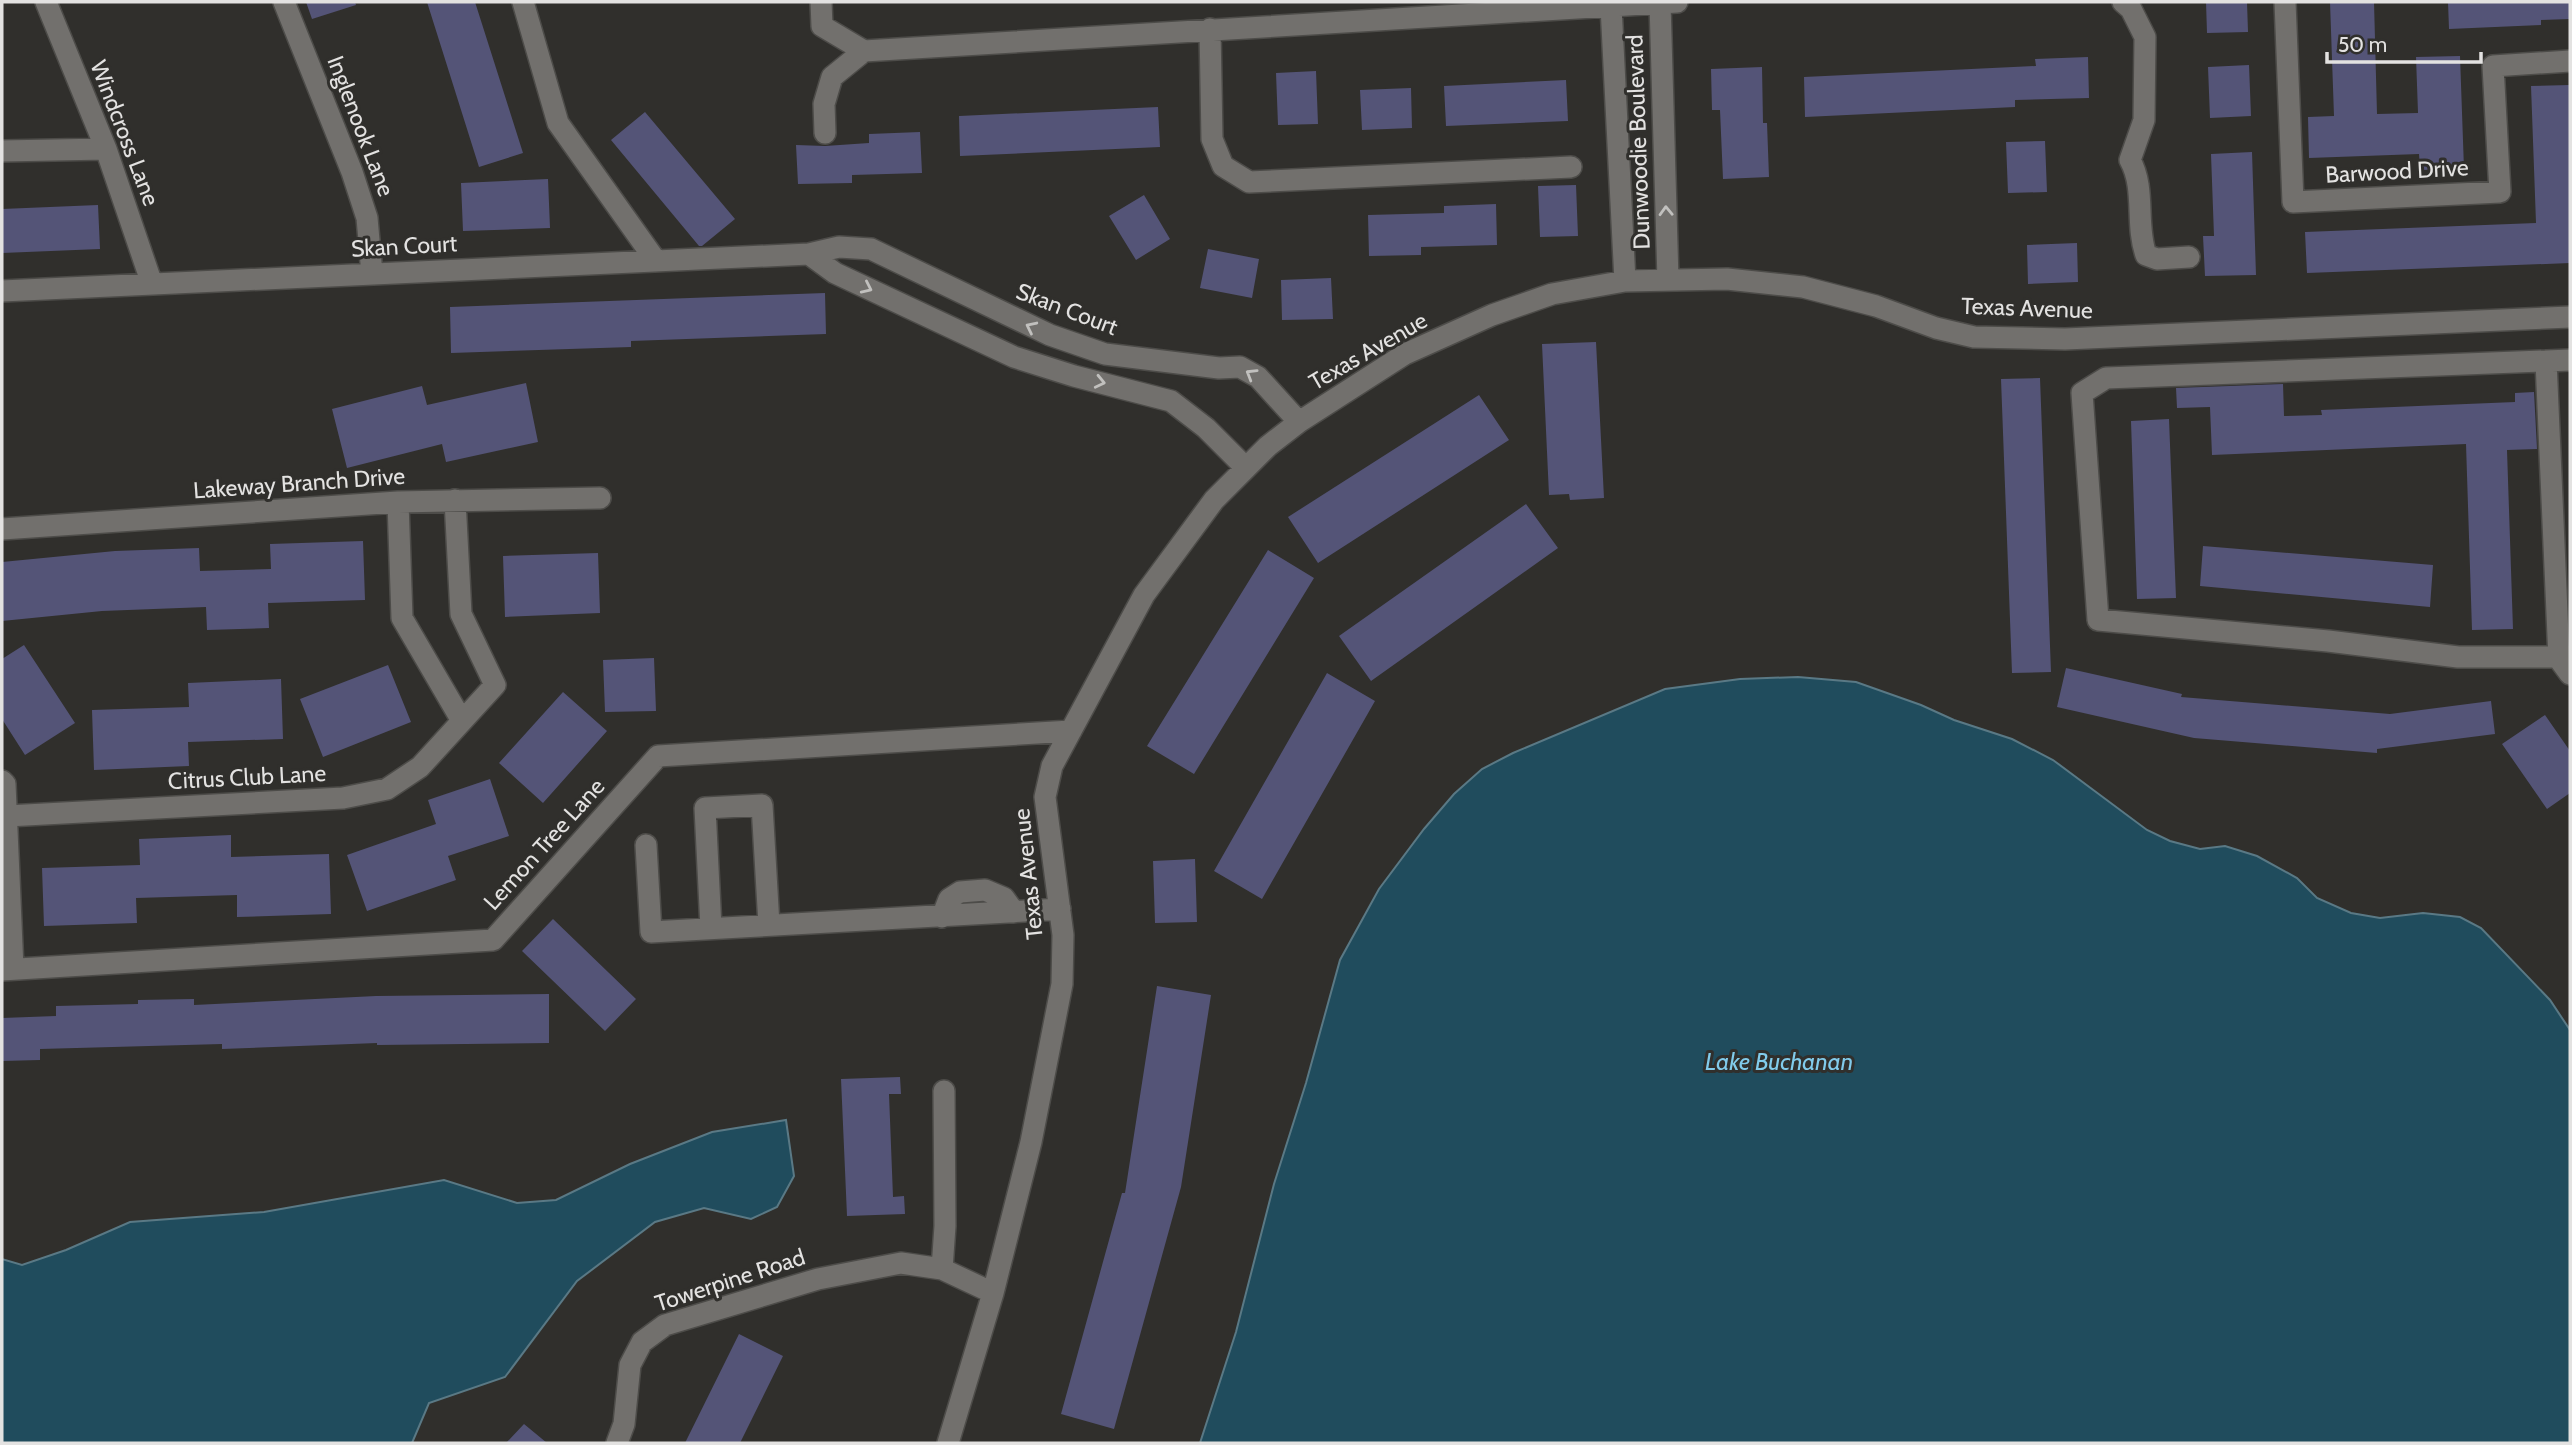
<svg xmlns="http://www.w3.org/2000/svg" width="2572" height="1445" viewBox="0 0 2572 1445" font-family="Cabin,sans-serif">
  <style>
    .water { fill: #204c5d; stroke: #5a7985; stroke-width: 2 }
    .building { fill: #545477 }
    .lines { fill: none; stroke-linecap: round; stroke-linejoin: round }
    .minor-casing { stroke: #4d4c49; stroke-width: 24 }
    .minor { stroke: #72706d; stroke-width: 21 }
    .oneway { stroke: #c1c0be }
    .labels { text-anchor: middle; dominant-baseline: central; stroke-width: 6; stroke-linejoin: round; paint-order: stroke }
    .street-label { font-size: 23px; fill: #e3e2e1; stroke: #302f2c }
    .water-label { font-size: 24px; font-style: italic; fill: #81cbeb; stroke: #302f2c }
  </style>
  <rect width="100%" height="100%" fill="#302f2c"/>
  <!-- water -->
  <path class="water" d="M1798,677L1856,682L1921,705L1954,720L2012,739L2053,760L2147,830L2170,841L2200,849L2225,846L2257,856L2297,878L2317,898L2351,913L2380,918L2423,913L2460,917L2481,928L2550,1000L2570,1030V1443H1200L1236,1332L1274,1184L1306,1083L1340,960L1379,889L1424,829L1454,794L1482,769L1513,753L1665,689L1740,679Z
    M786,1120L794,1176L777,1207L751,1219L704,1208L655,1222L577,1281L505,1377L429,1403L412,1443H2V1259L22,1265L66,1250L130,1222L264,1212L444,1180L517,1203L556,1200L630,1164L712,1132Z"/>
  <!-- building -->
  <path class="building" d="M306,2H355L356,5L312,19Z
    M427,2H475L523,153L479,167Z
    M2206,2H2247L2248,32L2207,33Z
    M2330,2H2374L2377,114L2418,113L2416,57L2460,56L2464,169L2420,170L2419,154L2309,158L2308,117L2334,116Z
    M2448,2H2570V19L2541,20V25L2449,29Z
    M2088,57L2089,98L2015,100V107L1805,117L1804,77L2036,66L2035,59Z
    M2249,65L2251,116L2210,118L2208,67Z
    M1762,67L1763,123H1767L1769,177L1723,179L1720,110H1712L1711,69Z
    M1316,71L1318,124L1278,125L1276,73Z
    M1566,80L1568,121L1446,126L1444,86Z
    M2570,85V263L2307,273L2305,232L2536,223L2531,86Z
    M1411,88L1412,128L1362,130L1360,90Z
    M1158,107L1160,147L960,156L959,116Z
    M645,112L735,219L702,246H699L611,140Z
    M920,132L922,173L852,175V183L798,184L796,145L825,146L869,143V134Z
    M2045,141L2047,192L2008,193L2006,142Z
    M2252,152L2256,275L2205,276L2203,236H2214L2211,154Z
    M548,179L550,228L463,231L461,183Z
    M1576,185L1578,236L1540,237L1538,186Z
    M1144,195L1170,239L1136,260L1109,216Z
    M1496,204L1497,245L1421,247V255L1369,256L1368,215L1444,213V206Z
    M98,205L100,249L2,253V209Z
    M2077,243L2078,282L2028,284L2027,245Z
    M1208,249L1259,259L1252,298L1200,288Z
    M1331,278L1333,319L1282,320L1281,280Z
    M825,293L826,334L631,341V347L451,353L450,307Z
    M1596,342L1604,498L1570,500L1569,494L1549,495L1542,344Z
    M2040,378L2051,672L2012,673L2001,379Z
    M526,383L538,442L446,462L442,444L347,468L332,409L422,386L427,405Z
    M2283,384L2284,416L2322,415L2321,410L2515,402V393L2534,392L2537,449L2507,450L2513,629L2472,630L2466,444L2212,455L2210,407L2177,408L2176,388Z
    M1479,395L1509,440L1318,563L1288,517Z
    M2169,419L2176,598L2137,599L2131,421Z
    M1526,504L1558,548L1371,681L1339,636Z
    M363,541L365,600L268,603L269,628L207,630L206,607L102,611L2,621V562L115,551L199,548L200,571L271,569L270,544Z
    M2203,546L2433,565L2430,607L2200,586Z
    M1268,550L1314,578L1194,774L1147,746Z
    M598,553L600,613L505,617L503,556Z
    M24,645L75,723L25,755L2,719V659Z
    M654,658L656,711L605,712L603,660Z
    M388,665L411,722L323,757L300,699Z
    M2066,668L2182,694L2181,697L2390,714L2491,701L2495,734L2377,749V753L2194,738L2057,707Z
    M1327,673L1375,701L1262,899L1214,871Z
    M281,679L283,739L188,742L189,766L94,770L92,710L189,707L188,683Z
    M563,692L607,731L543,803L499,763Z
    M2545,715L2570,751V793L2547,809L2502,744Z
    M490,779L509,836L448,856L456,880L367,911L347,855L436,824L428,800Z
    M231,835V857L329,854L331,914L237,917V895L136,898L137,923L44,926L42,868L140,865L139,839Z
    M1195,859L1197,922L1155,923L1153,861Z
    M553,919L636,999L605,1031L522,951Z
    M1157,986L1211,995L1181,1187L1114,1429L1061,1414L1122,1193H1125Z
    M549,994V1043L377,1045V1043L222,1049V1044L40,1049V1060L2,1061V1018L56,1016V1006L138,1004V1000L194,999V1005L376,996Z
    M900,1077L901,1094H889L893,1197L904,1196L905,1214L847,1216L841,1079Z
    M739,1334L783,1356L740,1443H685Z
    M524,1424L547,1443H506Z"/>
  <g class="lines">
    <!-- minor casing -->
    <g class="minor-casing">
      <path id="minor" d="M46,2L106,149L152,284
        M284,2L352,172L367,218L372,274
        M523,2L558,123L656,261
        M821,2L822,26L864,51
        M2123,2L2131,9L2145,37L2144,120L2130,160C2146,189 2135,224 2146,255L2157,259L2189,257
        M2285,2L2293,202L2500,192L2493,66L2570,61
        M1660,3L1668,280
        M1611,6L1625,281
        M1210,29L1212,139L1223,166L1249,182L1571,167
        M864,51L1677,2
        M825,133L824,104L832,77L864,51
        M2,151L106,149
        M809,254L835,273L1014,357L1074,376L1171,401L1206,428L1246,468
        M2,291L809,254L839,247L871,249L1050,335L1105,354L1219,368L1240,367L1258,377L1299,422
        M2570,360L2106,378L2082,393L2098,620L2328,641L2458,657H2570
        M2546,361L2559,659L2570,674
        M398,502L402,618L462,721
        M2,529L398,502L600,498
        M2,781L5,784L13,969
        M7,816L343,798L387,789L420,767L495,685L461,614L455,500
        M646,845L651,932L1060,909
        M942,917L949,899L960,892L985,890L1004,898L1014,912
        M711,928L705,808L762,805L769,925
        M2,970L493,940L658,756L1071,731
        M944,1091L945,1226L942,1269L993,1293
        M617,1443L624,1424L630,1365L642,1342L665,1325L818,1279L901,1263L942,1269
        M948,1443L993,1293L1031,1142L1062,984L1063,935L1045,797L1052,766L1144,595L1214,500L1268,446L1299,422L1405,354L1492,315L1552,294L1625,281L1727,279L1803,287L1876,306L1936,328L1974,337L2065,339L2570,317"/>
    </g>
    <!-- minor -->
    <use href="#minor" class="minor"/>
  </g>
  <!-- one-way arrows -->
  <defs><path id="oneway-chevron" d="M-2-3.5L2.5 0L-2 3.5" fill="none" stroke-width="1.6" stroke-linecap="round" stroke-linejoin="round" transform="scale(1.75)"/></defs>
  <g class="oneway">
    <use href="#oneway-chevron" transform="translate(1666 211) rotate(-92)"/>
    <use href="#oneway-chevron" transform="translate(867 288) rotate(25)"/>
    <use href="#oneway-chevron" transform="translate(1031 327) rotate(-154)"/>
    <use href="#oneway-chevron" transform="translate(1251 374) rotate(-149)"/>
    <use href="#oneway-chevron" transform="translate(1100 382) rotate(13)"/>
  </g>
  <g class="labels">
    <!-- street labels -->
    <g class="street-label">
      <text transform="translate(361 126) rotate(69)">Inglenook Lane</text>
      <text transform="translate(125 133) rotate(69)">Windcross Lane</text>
      <text transform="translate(1638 142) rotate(-92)">Dunwoodie Boulevard</text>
      <text transform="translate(2397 171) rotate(-3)">Barwood Drive</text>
      <text transform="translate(404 246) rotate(-3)">Skan Court</text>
      <text transform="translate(2027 308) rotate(2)">Texas Avenue</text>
      <text transform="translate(1067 309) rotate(21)">Skan Court</text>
      <text transform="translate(1368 351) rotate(-30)">Texas Avenue</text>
      <text transform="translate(299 483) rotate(-4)">Lakeway Branch Drive</text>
      <text transform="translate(247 777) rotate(-3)">Citrus Club Lane</text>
      <text transform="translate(544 844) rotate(-48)">Lemon Tree Lane</text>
      <text transform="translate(1028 874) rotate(-96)">Texas Avenue</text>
      <text transform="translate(730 1280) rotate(-18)">Towerpine Road</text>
    </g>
    <!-- water labels -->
    <g class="water-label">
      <text x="1779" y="1061">Lake Buchanan</text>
    </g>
  </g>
  <!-- border -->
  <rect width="2572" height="1445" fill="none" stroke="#e3e2e1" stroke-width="7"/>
  <!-- scale -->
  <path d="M2327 52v10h154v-10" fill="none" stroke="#e3e2e1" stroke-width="3.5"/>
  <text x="2338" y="52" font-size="21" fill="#e3e2e1" stroke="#302f2c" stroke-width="5" paint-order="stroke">50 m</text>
</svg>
